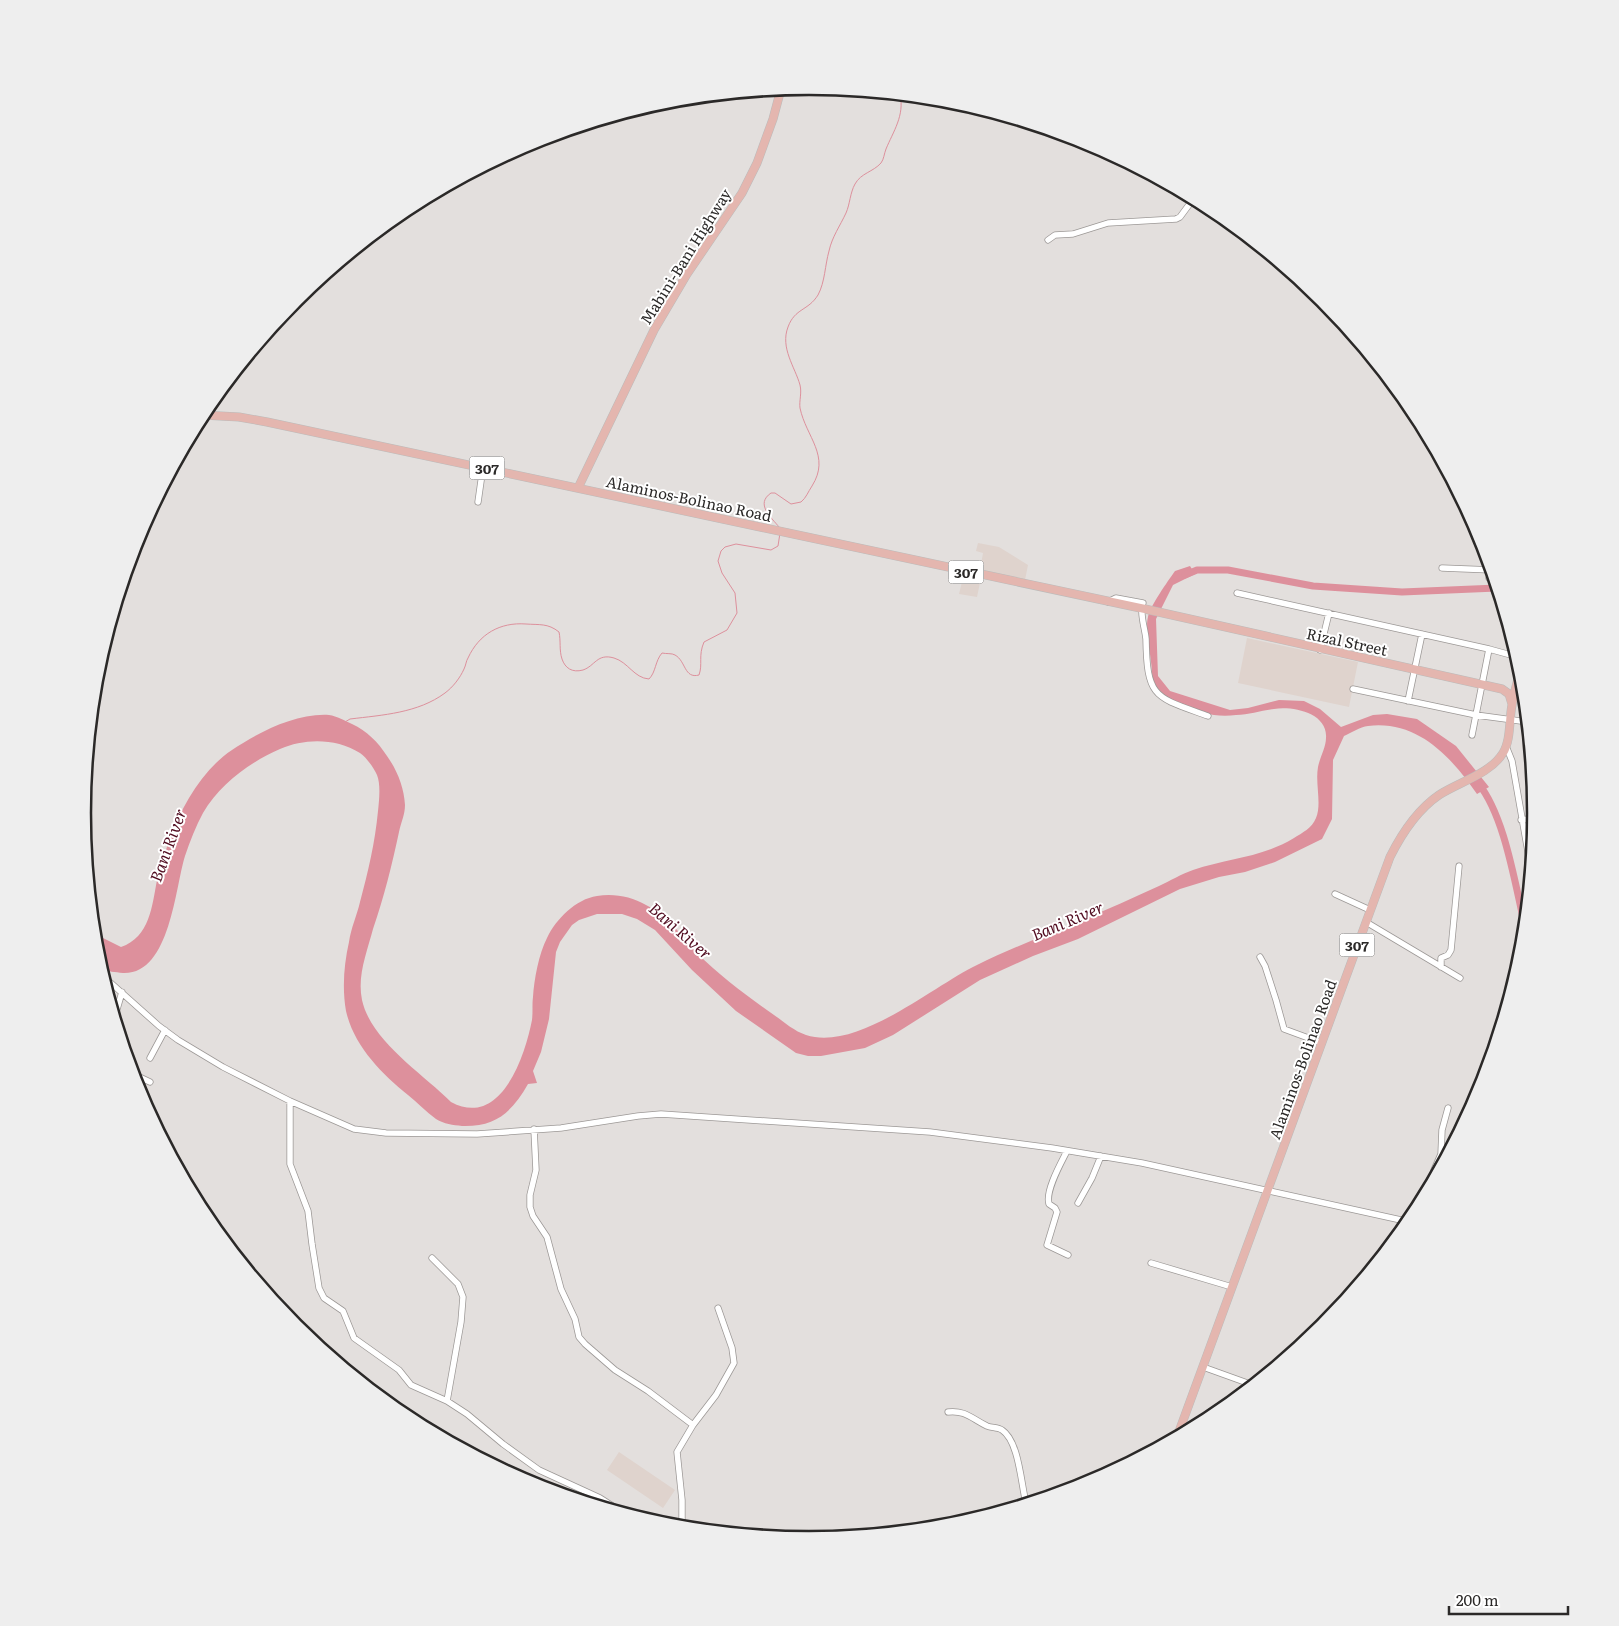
<svg xmlns="http://www.w3.org/2000/svg" width="1619" height="1626" viewBox="0 0 1619 1626" font-family="Literata,serif">
  <style>
    .built { fill: #dfd3cd }
    .water { fill: #dd909c }
    .lines { fill: none; stroke-linecap: round; stroke-linejoin: round }
    .stream { stroke: #dd909c; stroke-width: 1 }
    .river { stroke: #dd909c; stroke-width: 7 }
    .minor-casing { stroke: #9c9896; stroke-width: 7 }
    .major-casing { stroke: #bbbbba; stroke-width: 9 }
    .minor { stroke: #fff; stroke-width: 5.5 }
    .major { stroke: #e4b6af; stroke-width: 8 }
    .labels { text-anchor: middle; dominant-baseline: central; stroke-width: 4; stroke-linejoin: round; paint-order: stroke }
    .shield { fill: #fff; stroke: #6b6968; stroke-width: 1 }
    .shield-label { font-size: 14px; font-weight: bold; fill: #2b2928 }
    .street-label { font-size: 15px; fill: #2b2928; stroke: #fff }
    .water-label { font-size: 16px; font-style: italic; fill: #510c20; stroke: #fff }
    .rim { fill: none; stroke: #2b2928; stroke-width: 2.5 }
  </style>
  <rect width="100%" height="100%" fill="#e3dfdd"/>
  <!-- built -->
  <path class="built" d="M978,543L999,547L1028,565L1025,580L980,570L983,553L976,551Z
    M964,574L981,578L977,597L959,594Z
    M1247,638L1358,662L1349,707L1238,683Z
    M619,1452L675,1490L663,1508L607,1470Z"/>
  <!-- water -->
  <path class="water" d="M1190,566L1195,574L1173,585L1156,619L1158,676L1170,691L1230,710L1248,708L1279,700L1304,701L1320,709L1341,727L1373,715L1387,714L1417,719L1456,746L1489,787L1477,794C1451,757 1418,720 1368,726C1360,727 1351,733 1344,736L1333,760L1332,819L1322,839L1275,862L1245,872L1219,877L1180,889L1078,939L1033,956L980,980L893,1035L865,1048L821,1056H808L796,1053L736,1011L692,970L655,930L637,919L622,914H597L579,920L572,925L560,942L556,952L549,1019L541,1052L533,1071L537,1083L528,1084C512,1112 496,1127 462,1126C453,1125 444,1124 436,1119C426,1112 417,1102 408,1095C381,1073 354,1046 346,1011C342,988 344,964 349,942C351,928 357,915 360,902C368,872 375,843 378,811C379,801 381,785 377,775C374,768 366,757 360,753C336,738 305,738 280,749C250,762 220,784 203,813C196,826 190,841 185,856C175,888 170,975 123,973C115,972 108,972 101,968L96,955L94,930L101,937L121,947C150,937 152,906 157,880C160,869 166,849 170,838C182,806 203,769 232,750C259,732 296,713 329,715C337,716 345,721 352,724C367,731 378,742 387,756C397,770 404,787 405,805C405,815 401,822 399,832C392,865 384,897 373,929C367,952 357,976 362,1000C371,1041 422,1073 451,1102C501,1129 525,1056 532,1020C533,1012 532,1004 533,997C534,980 539,953 547,938C556,919 576,899 597,896C629,891 656,907 677,930C684,937 690,946 697,953C720,976 747,996 774,1015C784,1022 794,1031 806,1035C857,1052 933,986 977,965C1011,948 1047,935 1082,920C1108,909 1133,898 1159,886C1170,881 1181,874 1193,870C1228,858 1261,858 1294,838C1302,833 1312,828 1316,818C1322,804 1315,784 1318,767C1320,757 1326,747 1326,738C1328,713 1293,706 1274,709C1261,710 1249,715 1236,715C1229,716 1221,716 1214,715C1202,714 1189,707 1178,702C1169,699 1158,694 1154,684C1152,679 1152,668 1151,662C1150,650 1145,628 1148,617C1150,606 1168,581 1175,571Z"/>
  <g class="lines">
    <!-- stream -->
    <path class="stream" d="M779,527C771,517 755,504 771,493H775L791,504L801,502C806,498 808,492 812,486C831,456 806,437 800,408C799,401 802,393 800,385C795,367 780,348 788,327C795,308 808,311 818,295C825,282 825,265 829,251C832,237 840,226 846,213C850,204 850,193 855,184C861,173 873,172 881,163C884,159 884,154 886,149C893,132 905,115 900,95
      M345,722L350,719C383,715 418,713 445,693C453,687 460,678 464,669C466,665 466,661 468,658C479,634 500,622 526,624C539,625 548,623 559,632C561,641 559,650 562,659C565,668 572,673 583,670C595,666 597,653 614,658C628,662 634,678 649,679C656,672 655,661 662,653C666,654 672,653 675,655C686,661 684,679 699,675C703,664 698,656 704,642L727,630L737,613L735,593L722,573L718,561L721,551L725,547L736,544L771,550L778,546L780,533"/>
    <!-- river -->
    <path class="river" d="M1185,575L1197,570H1228L1313,586L1402,592L1497,588
      M1478,783C1505,816 1515,885 1525,926"/>
    <!-- minor casing -->
    <g class="minor-casing">
      <path id="minor" d="M1048,240L1055,235L1073,234L1108,223L1176,219L1180,217L1194,198
        M478,502L483,467
        M1442,568L1492,570L1489,578
        M1237,593L1489,649L1518,657
        M1108,602L1116,598L1143,603
        M1142,609C1141,618 1145,629 1146,639C1147,699 1155,697 1208,716
        M1320,650L1329,613
        M1353,689L1476,715L1528,722
        M1408,701L1422,634
        M1472,735L1489,649
        M1506,746L1512,761L1531,869
        M1521,820L1536,818
        M1335,894L1370,910
        M1366,922L1460,978
        M1260,957L1265,966L1276,1000L1284,1029L1322,1043
        M1441,967V958L1448,955L1451,950L1459,866
        M103,976L159,1026L178,1040L223,1067L290,1101L354,1129L386,1133L477,1134L561,1128L638,1116L661,1114L930,1132L1052,1148L1142,1163L1410,1222
        M115,1016L122,992
        M150,1058L165,1030
        M133,1074L150,1082
        M290,1101V1164L308,1211L312,1244L319,1288L324,1298L343,1311L354,1338L399,1370L411,1385L447,1401L467,1414L503,1444L539,1470L600,1498L622,1512
        M534,1129L536,1170L530,1195V1207L533,1216L547,1237L561,1289L575,1319L579,1337L585,1344L615,1370L648,1391L693,1425
        M1067,1151C1061,1163 1045,1191 1049,1204L1055,1208L1057,1212L1047,1245L1068,1255
        M1432,1183L1434,1170L1441,1154L1442,1130L1448,1108
        M1078,1203L1092,1178L1101,1156
        M432,1258L458,1284L463,1297L461,1322L447,1401
        M1151,1263L1232,1287
        M1203,1367L1253,1385
        M948,1412C966,1410 972,1419 987,1426C992,1428 998,1427 1002,1430C1019,1441 1021,1484 1026,1503
        M682,1527V1500L677,1452L693,1425L716,1395L734,1363L732,1348L718,1308"/>
    </g>
    <!-- major casing -->
    <g class="major-casing">
      <path id="major" d="M202,415L239,417L267,422L1145,609L1502,689L1509,694L1512,704
        M578,488L654,330L687,274L742,193L757,163L773,119L781,89
        M1177,1437L1390,857C1402,833 1417,810 1439,795C1459,782 1490,774 1503,753C1511,740 1509,720 1512,705C1514,692 1518,680 1521,668"/>
    </g>
    <!-- minor -->
    <use href="#minor" class="minor"/>
    <!-- major -->
    <use href="#major" class="major"/>
  </g>
  <g class="labels">
    <!-- shield labels -->
    <g class="shield">
      <rect x="469.5" y="456.5" width="35" height="23" rx="4"/>
      <rect x="948.5" y="560.5" width="35" height="23" rx="4"/>
      <rect x="1339.5" y="933.5" width="35" height="23" rx="4"/>
    </g>
    <g class="shield-label">
      <text x="487" y="468">307</text>
      <text x="966" y="572">307</text>
      <text x="1357" y="945">307</text>
    </g>
    <!-- street labels -->
    <g class="street-label">
      <text transform="translate(685 256) rotate(-58)">Mabini-Bani Highway</text>
      <text transform="translate(689 498) rotate(12)">Alaminos-Bolinao Road</text>
      <text transform="translate(1347 641) rotate(12)">Rizal Street</text>
      <text transform="translate(1302 1059) rotate(-70)">Alaminos-Bolinao Road</text>
    </g>
    <!-- water labels -->
    <g class="water-label">
      <text transform="translate(167 845) rotate(-70)">Bani River</text>
      <text transform="translate(1067 920) rotate(-23)">Bani River</text>
      <text transform="translate(681 930) rotate(41)">Bani River</text>
    </g>
  </g>
  <!-- crop -->
  <path d="M0 0H1619V1626H0ZM91 813a718 718 0 1 1 1436 0a718 718 0 1 1-1436 0Z" fill="#eee" fill-rule="evenodd"/>
  <path class="rim" d="M91 813a718 718 0 1 1 1436 0a718 718 0 1 1-1436 0Z"/>
  <!-- scale -->
  <path d="M1449 1606v8h119v-8" fill="none" stroke="#2b2928" stroke-width="2.5"/>
  <text x="1456" y="1606" font-size="15" fill="#2b2928" stroke="#ffffff" stroke-width="4" paint-order="stroke">200 m</text>
</svg>
